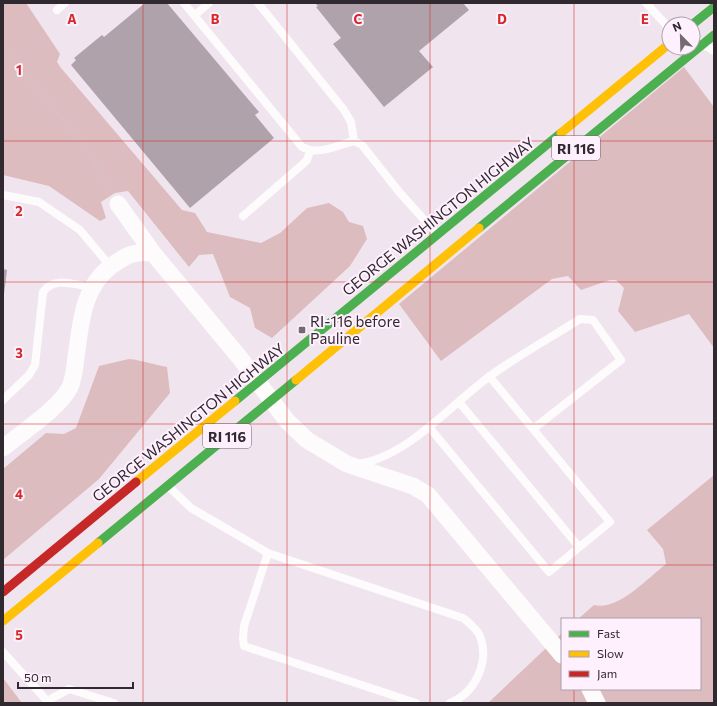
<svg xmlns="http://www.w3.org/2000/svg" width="717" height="706" viewBox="0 0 717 706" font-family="Commissioner,sans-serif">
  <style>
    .forest { fill: #ddbcbf }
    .building { fill: #b0a2aa }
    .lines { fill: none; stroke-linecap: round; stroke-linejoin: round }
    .path { stroke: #cbc8cb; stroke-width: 2.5; stroke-dasharray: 1 3; stroke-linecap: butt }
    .lane { stroke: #fdfbfc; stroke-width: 8 }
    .street { stroke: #fdfbfc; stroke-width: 17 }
    .fast { stroke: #4caf50; stroke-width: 9 }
    .slow { stroke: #ffc107; stroke-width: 9 }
    .jam { stroke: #c62828; stroke-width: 9 }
    .grid { fill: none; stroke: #d62828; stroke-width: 1; stroke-opacity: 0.55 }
    .poi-dot { fill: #736b72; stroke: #fff0fd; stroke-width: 1.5 }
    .labels { text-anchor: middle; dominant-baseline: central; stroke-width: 4; stroke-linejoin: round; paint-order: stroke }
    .shield { fill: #fff0fd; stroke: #6e656d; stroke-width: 1 }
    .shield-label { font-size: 14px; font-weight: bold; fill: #30292f }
    .street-label { font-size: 15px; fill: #30292f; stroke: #fff0fd }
    .poi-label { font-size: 15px; fill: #30292f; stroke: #fff0fd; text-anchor: start }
    .grid-label { font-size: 13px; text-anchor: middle; font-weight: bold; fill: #d62828; stroke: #fff0fd; stroke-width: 4; stroke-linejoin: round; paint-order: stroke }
  </style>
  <rect width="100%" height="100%" fill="#f0e5ee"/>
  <!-- forest -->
  <path class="forest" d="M3,3H26L60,54L57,62L61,68L182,210L195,213L207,232L261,243L280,233L307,208L329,203L343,212L349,222L363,226L367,239L350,266L272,338L255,328L250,308L230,297L213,254L199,255L189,267L128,191L115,193L101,202L106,218L100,221L49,186L3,175Z
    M684,67L714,107V348L689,314L635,332L618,311L624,288L616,280H610L581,290L568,276L552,279L441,361L399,304Z
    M129,359C142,360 154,365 167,367L170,393L99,479L3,560V469L46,433L64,434L76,428L99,366Z
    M714,475V703H488L562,633V689H700V619H578L594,605C618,611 648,578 666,564L663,549L647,530Z
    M3,678L22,703H3Z"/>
  <!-- building -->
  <path class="building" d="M145,3H167L259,112L255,115L274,138L190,208L71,65L76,60L74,58L102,35L104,37Z
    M315,3H463L469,10L419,51L433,67L384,107L333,44L341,38L316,7L318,6Z
    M3,269L7,270L4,294H3Z"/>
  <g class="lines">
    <!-- path -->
    <path class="path" d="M3,48L83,144L111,190"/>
    <!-- lane -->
    <path class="lane" d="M184,3L302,147C319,156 337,145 354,141L362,145L400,193L437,234
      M258,3L344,110L351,122L354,141
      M646,3L669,28
      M57,10L65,3
      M195,15L209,3
      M693,38L714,51
      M3,195L39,202L80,230L111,267
      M243,216L304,163L307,160L310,151
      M3,400L29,375L35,365L43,292C54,276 75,285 92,287
      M459,402L579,547
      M429,427L549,572L610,522L533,429
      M356,464C406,459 451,404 490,376C519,355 550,338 580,319L593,320L621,360L533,429L489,376
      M168,486L191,508L268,553L463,618C469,623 476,628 480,636C490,662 475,693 450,703
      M268,553L244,626L243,638L244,646L416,703
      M3,652L49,703
      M49,700L69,689L114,703"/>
    <!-- street -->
    <path class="street" d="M118,204L153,253
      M3,448C22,432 59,409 70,387C74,378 75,367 76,357C81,324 82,288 111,266C127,255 133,251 153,253L240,358L287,421L307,440L347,464L413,486L428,495L562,655
      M590,689L597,703"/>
    <!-- fast -->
    <path class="fast" d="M693,24L714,7
      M479,228L714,35
      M235,401L561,133
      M98,543L296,380"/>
    <!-- slow -->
    <path class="slow" d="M561,133L669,44
      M296,380L479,228
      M136,482L235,401
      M3,621L98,543"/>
    <!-- jam -->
    <path class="jam" d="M3,592L136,482"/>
  </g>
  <!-- grid -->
  <path class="grid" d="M143,3V703M287,3V703M430,3V703M574,3V619M3,141H714M3,282H714M3,424H714M3,565H714M574,689V703"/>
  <!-- markers -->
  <rect class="poi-dot" x="298" y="326" width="8" height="8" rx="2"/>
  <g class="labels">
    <!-- shield labels -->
    <g class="shield">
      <rect x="552" y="136" width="48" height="24" rx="3"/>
      <rect x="203" y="424" width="48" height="24" rx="3"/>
    </g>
    <g class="shield-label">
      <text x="576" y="148">RI 116</text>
      <text x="227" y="436">RI 116</text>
    </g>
    <!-- street labels -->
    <g class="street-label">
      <text transform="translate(438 216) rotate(-39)">GEORGE WASHINGTON HIGHWAY</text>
      <text transform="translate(188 422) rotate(-39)">GEORGE WASHINGTON HIGHWAY</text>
    </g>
    <!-- poi labels -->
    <g class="poi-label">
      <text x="310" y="321">RI-116 before<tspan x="310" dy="17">Pauline</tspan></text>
    </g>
  </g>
  <g class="grid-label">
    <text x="72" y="24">A</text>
    <text x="215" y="24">B</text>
    <text x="358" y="24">C</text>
    <text x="502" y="24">D</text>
    <text x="645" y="24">E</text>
    <text x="19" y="75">1</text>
    <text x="19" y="216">2</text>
    <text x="19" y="358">3</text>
    <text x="19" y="499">4</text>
    <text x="19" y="640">5</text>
  </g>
  <!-- border -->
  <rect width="717" height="706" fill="none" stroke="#30292f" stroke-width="8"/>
  <!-- legend -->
  <rect x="561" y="618" width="140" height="72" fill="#fff0fd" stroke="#aca0ab"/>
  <rect x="569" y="631" width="20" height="6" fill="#4caf50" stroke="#aca0ab"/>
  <text x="597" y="638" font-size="12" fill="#30292f">Fast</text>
  <rect x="569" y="651" width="20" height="6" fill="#ffc107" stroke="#aca0ab"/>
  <text x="597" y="658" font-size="12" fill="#30292f">Slow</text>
  <rect x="569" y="671" width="20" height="6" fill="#c62828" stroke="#aca0ab"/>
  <text x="597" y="678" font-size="12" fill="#30292f">Jam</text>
  <!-- north arrow -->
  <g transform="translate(681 36) rotate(337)"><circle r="19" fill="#fff0fd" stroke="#aca0ab"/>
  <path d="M0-3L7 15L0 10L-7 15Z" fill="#736b72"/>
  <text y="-6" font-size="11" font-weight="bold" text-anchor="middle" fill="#30292f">N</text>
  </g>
  <!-- scale -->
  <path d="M18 682v6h115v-6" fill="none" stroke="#30292f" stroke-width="2"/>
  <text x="24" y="682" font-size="12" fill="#30292f" stroke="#fff0fd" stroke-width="3" paint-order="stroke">50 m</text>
</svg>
